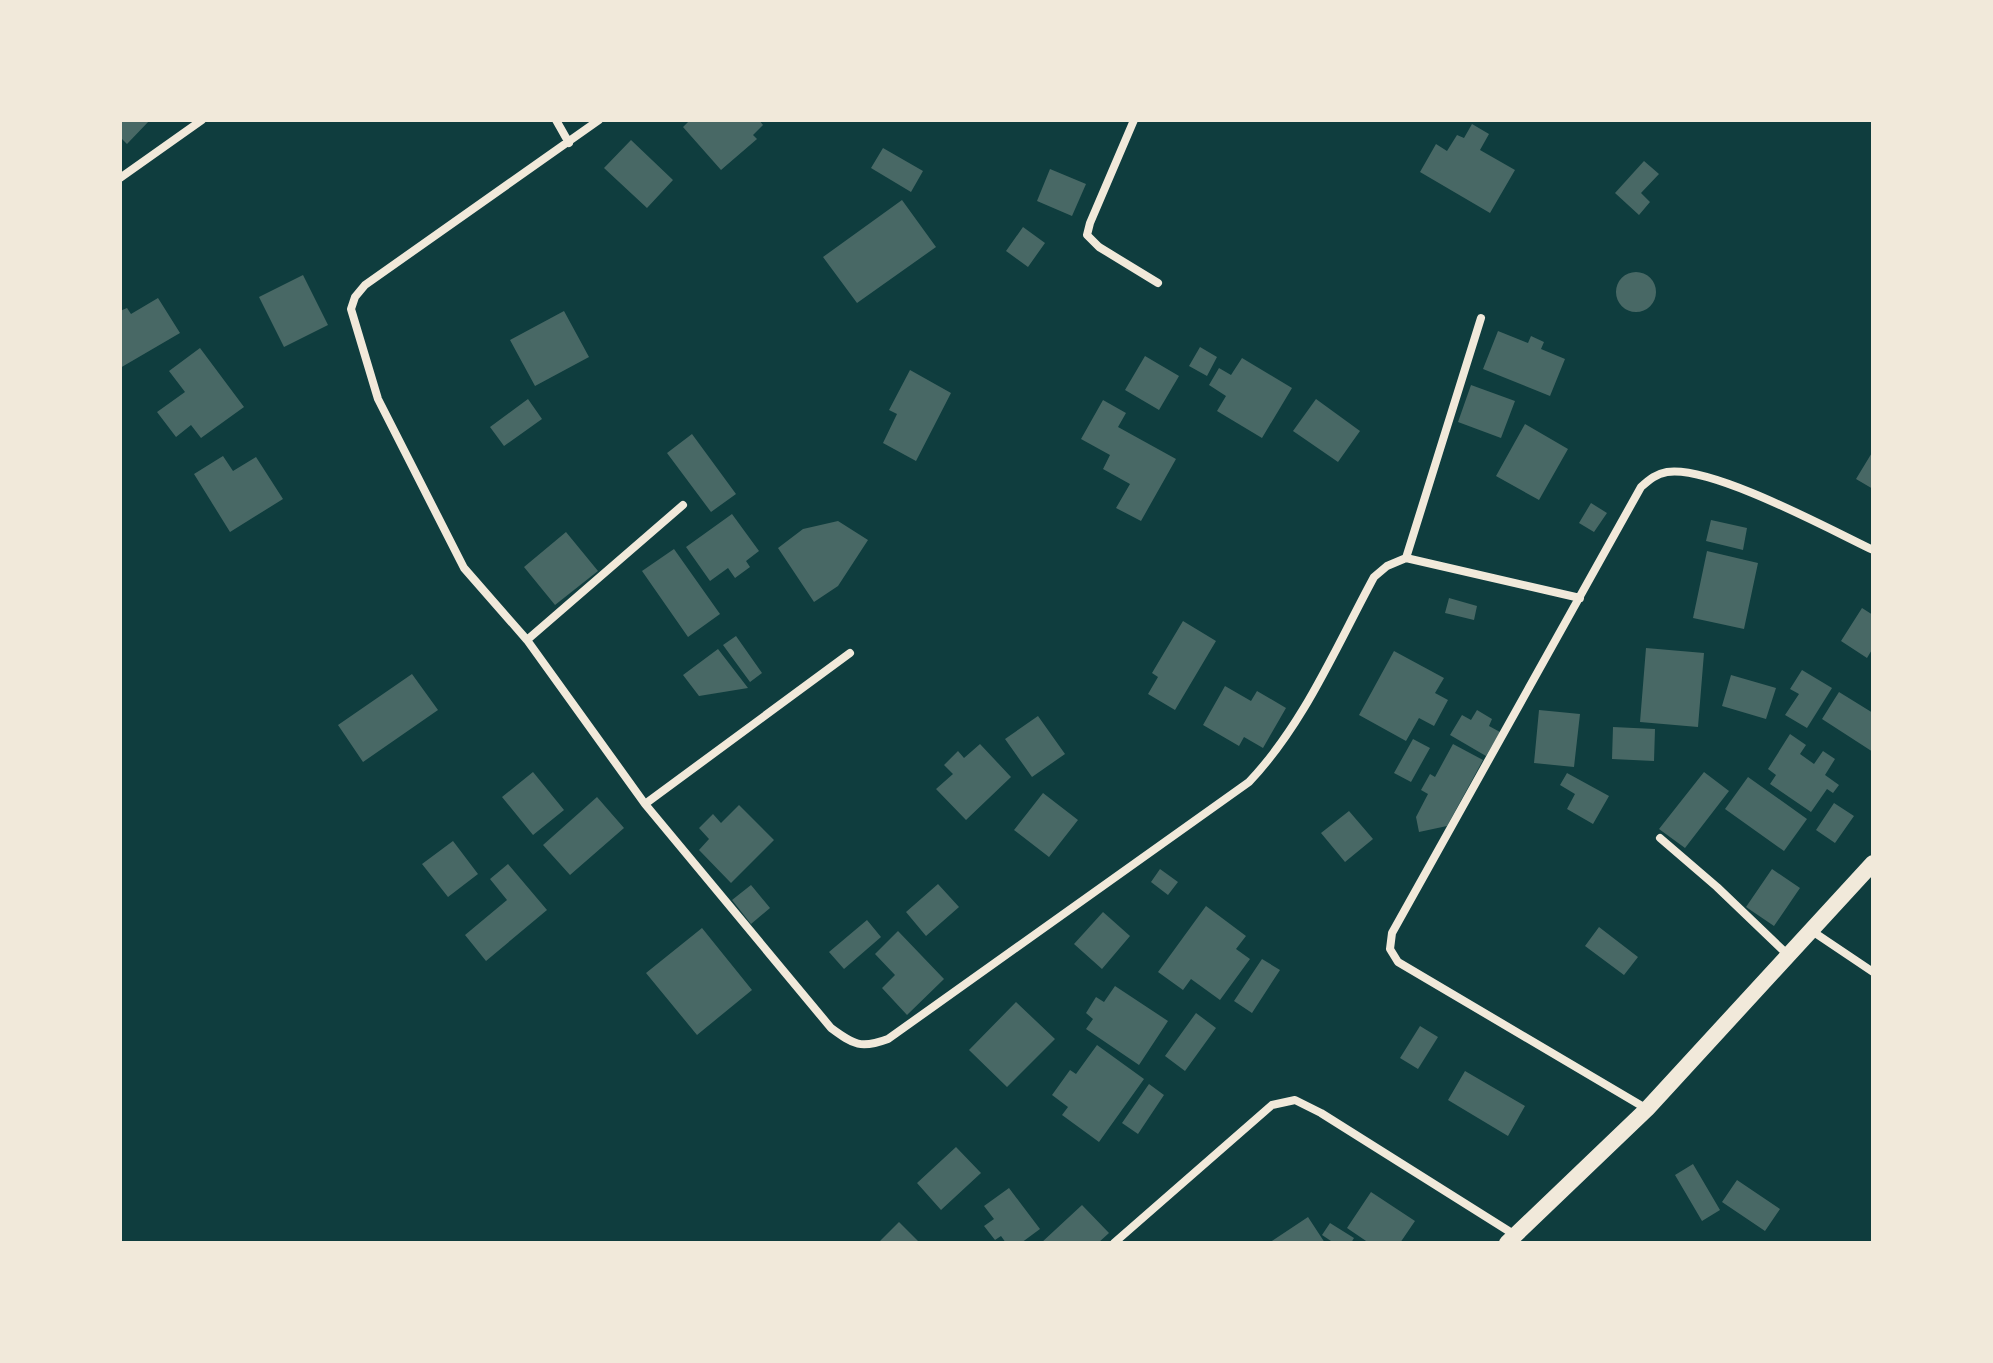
<svg xmlns="http://www.w3.org/2000/svg" width="1993" height="1363" viewBox="0 0 1993 1363" font-family="Arial,sans-serif">
  <style>
    .building { fill: #486865 }
    .lines { fill: none; stroke-linecap: round; stroke-linejoin: round }
    .minor { stroke: #f1e9da; stroke-width: 8 }
    .secondary { stroke: #f1e9da; stroke-width: 16 }
  </style>
  <rect width="100%" height="100%" fill="#0f3d3e"/>
  <!-- building -->
  <path class="building" d="M120,120H150L127,144L120,137Z
    M690,120H759L763,125L753,135L757,139L721,170L683,127Z
    M1472,124L1489,134L1480,150L1515,170L1490,213L1420,172L1436,144L1447,151L1457,135L1464,138Z
    M631,140L673,180L647,208L604,168Z
    M883,148L923,171L911,192L871,168Z
    M1644,161L1659,174L1641,193L1650,202L1639,215L1615,193Z
    M1050,169L1086,184L1072,216L1037,201Z
    M902,200L936,247L857,303L823,257Z
    M1023,227L1045,243L1028,267L1006,251Z
    M1616 292a20 20 0 1 1 40 0a20 20 0 1 1-40 0Z
    M303,275L328,325L284,347L259,297Z
    M158,298L180,333L120,368V311L127,308L131,314Z
    M564,311L589,357L535,386L510,340Z
    M1498,331L1528,343L1531,336L1544,342L1541,349L1565,359L1550,396L1483,369Z
    M1200,347L1217,357L1207,376L1189,366Z
    M200,348L244,407L201,438L191,425L176,437L157,412L185,392L169,371Z
    M1145,356L1179,376L1159,410L1125,390Z
    M1242,358L1292,388L1262,438L1217,411L1226,396L1209,385L1219,368L1231,375Z
    M910,370L951,393L916,461L883,443L897,414L889,410Z
    M1471,385L1515,401L1501,438L1458,422Z
    M528,399L542,419L504,446L490,427Z
    M1316,399L1360,431L1338,462L1293,431Z
    M1103,400L1126,413L1118,427L1176,459L1141,521L1116,508L1130,484L1103,469L1110,455L1081,439Z
    M1525,424L1568,449L1539,500L1496,476Z
    M692,434L736,494L711,512L667,453Z
    M1873,451V489L1856,479Z
    M223,456L233,471L256,457L283,499L230,532L194,474Z
    M1591,503L1607,513L1594,532L1579,523Z
    M732,514L759,551L746,561L750,567L735,578L728,568L710,581L686,547Z
    M1711,520L1747,528L1743,550L1706,541Z
    M838,521L868,540L838,586L814,602L778,548L803,529Z
    M566,532L598,571L555,605L524,567Z
    M674,549L720,614L688,637L642,571Z
    M1707,551L1758,563L1744,629L1693,618Z
    M1449,598L1477,606L1474,620L1445,613Z
    M1862,608L1873,615V648L1867,658L1841,641Z
    M1183,621L1216,641L1175,710L1148,694L1158,677L1152,673Z
    M736,636L762,673L750,682L723,645Z
    M1646,648L1704,653L1698,727L1640,722Z
    M718,649L748,688L699,696L683,675Z
    M1394,651L1444,678L1435,693L1448,700L1434,726L1419,718L1406,741L1359,715Z
    M1802,670L1832,688L1807,728L1785,715L1799,694L1790,689Z
    M412,674L438,710L363,762L338,725Z
    M1731,675L1776,688L1766,719L1722,706Z
    M1225,686L1251,701L1257,691L1286,708L1263,748L1244,737L1239,746L1203,725Z
    M1839,692L1873,713V752L1822,719Z
    M1477,710L1492,719L1489,726L1500,732L1486,756L1450,735L1462,715L1471,720Z
    M1539,710L1580,714L1574,767L1534,763Z
    M1038,716L1065,754L1032,777L1005,739Z
    M1613,727L1655,729L1654,761L1612,759Z
    M1790,734L1806,745L1800,754L1814,764L1823,751L1835,759L1825,775L1839,785L1833,793L1827,789L1811,812L1770,784L1776,775L1768,769Z
    M1413,739L1430,748L1411,782L1394,773Z
    M980,744L1011,777L966,820L936,789L953,774L944,765L958,751L964,758Z
    M1453,744L1483,760L1447,826L1419,832L1416,817L1428,794L1421,790L1430,774L1435,777Z
    M533,772L564,810L533,835L502,797Z
    M1704,772L1729,791L1685,848L1659,829Z
    M1567,773L1609,796L1593,824L1567,809L1575,794L1560,785Z
    M1748,777L1807,819L1784,851L1725,809Z
    M1043,793L1078,820L1049,857L1014,830Z
    M597,797L624,828L570,875L543,845Z
    M1834,803L1854,816L1835,843L1816,830Z
    M739,805L774,840L731,883L699,850L709,839L699,828L713,814L721,823Z
    M1349,811L1373,839L1345,862L1321,833Z
    M453,841L478,874L448,897L422,864Z
    M508,864L547,910L486,961L465,935L507,900L490,879Z
    M1160,869L1178,882L1168,895L1151,882Z
    M1772,869L1800,888L1774,926L1746,907Z
    M938,884L959,907L926,936L906,912Z
    M751,885L770,908L751,924L732,900Z
    M1206,906L1246,936L1236,949L1250,959L1220,1000L1191,979L1183,990L1158,972Z
    M1103,912L1130,936L1102,969L1074,944Z
    M867,920L881,937L844,969L829,952Z
    M1599,927L1638,957L1624,975L1585,946Z
    M702,928L752,990L697,1035L646,973Z
    M898,931L944,979L907,1015L882,988L895,975L875,954Z
    M1262,959L1280,970L1252,1013L1234,1001Z
    M1115,986L1168,1021L1139,1065L1086,1029L1093,1019L1086,1013L1096,997L1104,1002Z
    M1016,1002L1055,1039L1007,1087L969,1050Z
    M1196,1013L1216,1028L1185,1071L1165,1056Z
    M1420,1026L1438,1037L1418,1069L1400,1058Z
    M1097,1045L1144,1079L1099,1142L1062,1115L1068,1107L1052,1095L1070,1070L1076,1074Z
    M1465,1071L1525,1106L1508,1136L1448,1100Z
    M1149,1084L1164,1095L1138,1134L1122,1123Z
    M956,1147L981,1173L941,1210L917,1183Z
    M1693,1164L1720,1210L1702,1221L1675,1175Z
    M1737,1180L1780,1209L1765,1231L1722,1202Z
    M1009,1188L1040,1229L1021,1243H1006L1001,1236L995,1240L984,1226L994,1219L984,1206Z
    M1371,1192L1415,1221L1400,1243H1369L1347,1228Z
    M1082,1205L1109,1233L1098,1243H1041Z
    M1308,1217L1325,1243H1269Z
    M899,1222L920,1243H878Z
    M1330,1223L1354,1238L1351,1243H1334L1322,1235Z"/>
  <g class="lines">
    <!-- minor -->
    <path class="minor" d="M556,120L569,143
      M599,120L365,285L355,297L351,309L378,399L464,568L527,640L645,804L831,1028C854,1045 861,1049 888,1039L1249,782C1304,724 1336,647 1374,577L1387,566L1406,558L1580,598
      M1134,120L1090,223L1087,235L1099,247L1158,283
      M120,178L202,120
      M1406,558L1481,318
      M527,640L683,505
      M645,804L850,653
      M1660,838L1717,887L1788,955
      M1812,931L1873,972
      M1647,1109L1398,962L1390,949L1392,933L1641,487C1650,479 1656,474 1667,472C1711,465 1829,529 1873,550
      M1114,1243L1272,1105L1295,1100L1321,1113L1515,1235"/>
    <!-- secondary -->
    <path class="secondary" d="M1507,1243L1647,1109L1873,863"/>
  </g>
  <!-- border -->
  <rect width="1993" height="1363" fill="none" stroke="#f1e9da" stroke-width="244"/>
</svg>
